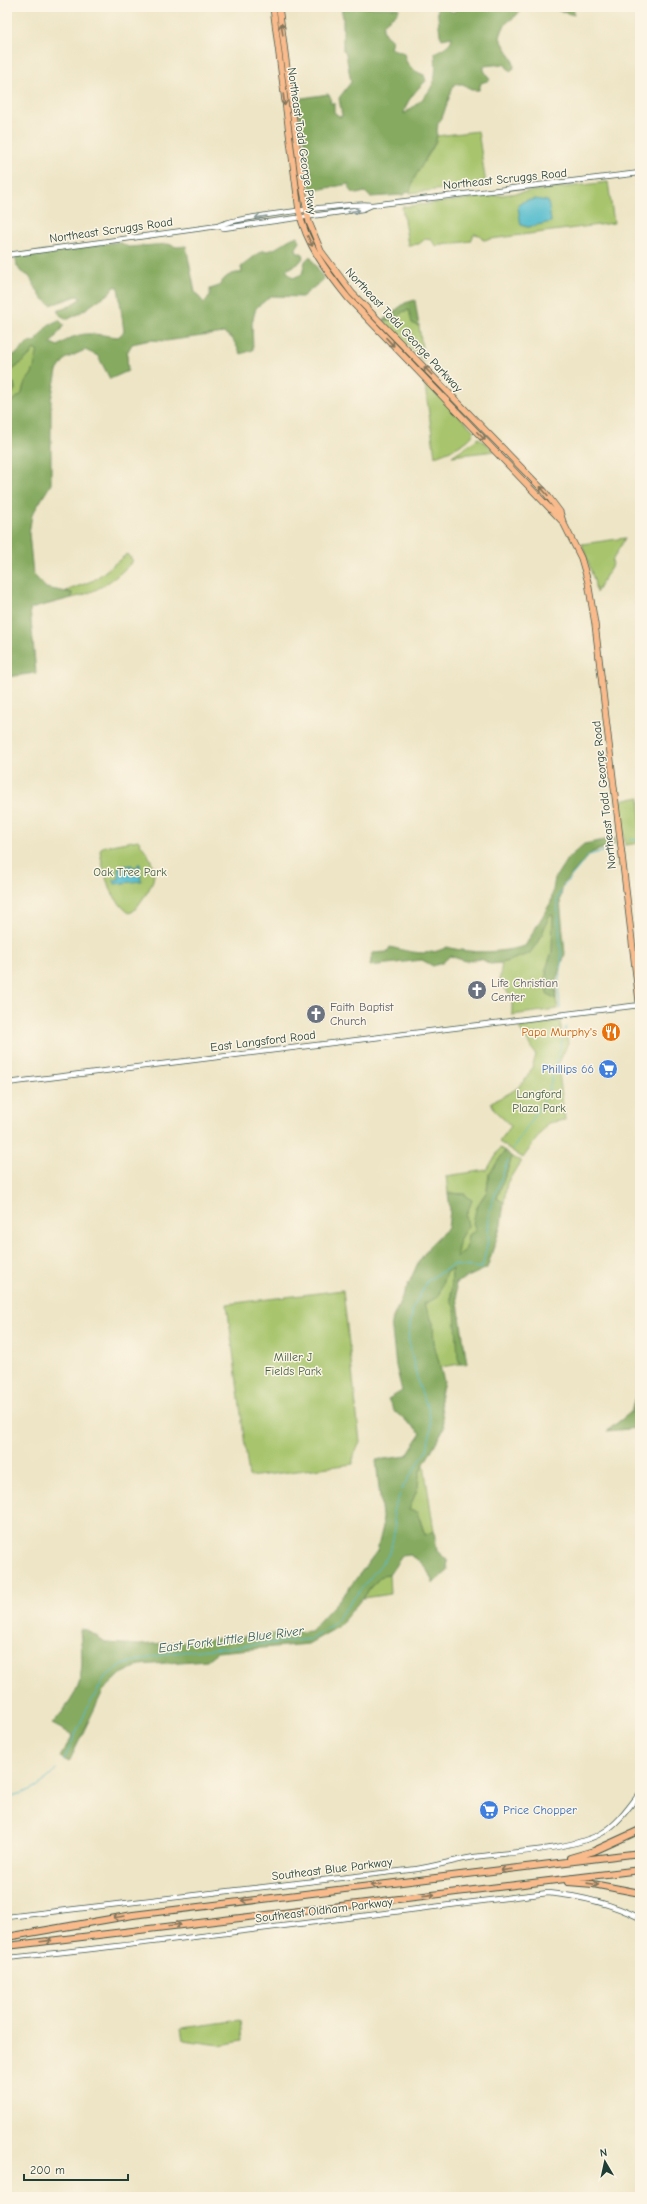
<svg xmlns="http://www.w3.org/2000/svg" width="647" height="2204" viewBox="0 0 647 2204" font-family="'Comic Neue',sans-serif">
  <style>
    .green { fill: #a8c56d; stroke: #648150; fill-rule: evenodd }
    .forest { fill: #86aa60; stroke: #52744a }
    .water { fill: #52bcce; stroke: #387c81 }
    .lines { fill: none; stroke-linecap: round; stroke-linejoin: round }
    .stream { stroke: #52bcce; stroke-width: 1 }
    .minor-casing { stroke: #3e564a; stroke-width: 6 }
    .major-casing { stroke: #3e564a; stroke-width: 7 }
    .highway-casing { stroke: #3e564a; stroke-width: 8 }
    .minor { stroke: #fff; stroke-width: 4.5 }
    .major { stroke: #fabb8c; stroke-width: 5.5 }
    .highway { stroke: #fabb8c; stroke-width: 6 }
    .oneway { stroke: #82765c }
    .oneway2 { stroke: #8f9e9a }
    .labels { text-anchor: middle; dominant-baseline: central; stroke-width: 3; stroke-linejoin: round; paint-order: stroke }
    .street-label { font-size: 12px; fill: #1f3d34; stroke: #fcf5e5 }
    .park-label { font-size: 12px; fill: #415f42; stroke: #fcf5e5 }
    .worship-label { font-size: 12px; fill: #5b616d; stroke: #fcf5e5; text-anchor: start }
    .food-label { font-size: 12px; fill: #c56008; stroke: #fcf5e5; text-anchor: end }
    .shop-label { font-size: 12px; fill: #366cbe; stroke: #fcf5e5; text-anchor: end }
    .water-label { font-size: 13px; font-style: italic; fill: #2c5d5a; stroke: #fcf5e5 }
  </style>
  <rect width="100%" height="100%" fill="#fcf5e5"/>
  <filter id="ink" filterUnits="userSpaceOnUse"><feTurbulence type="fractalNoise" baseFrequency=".025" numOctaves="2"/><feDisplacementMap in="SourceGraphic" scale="8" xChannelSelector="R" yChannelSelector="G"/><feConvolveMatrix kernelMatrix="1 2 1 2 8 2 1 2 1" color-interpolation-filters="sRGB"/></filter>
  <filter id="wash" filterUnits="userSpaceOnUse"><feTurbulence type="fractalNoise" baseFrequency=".012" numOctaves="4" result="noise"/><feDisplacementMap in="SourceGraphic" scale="16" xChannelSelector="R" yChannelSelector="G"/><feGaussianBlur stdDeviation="0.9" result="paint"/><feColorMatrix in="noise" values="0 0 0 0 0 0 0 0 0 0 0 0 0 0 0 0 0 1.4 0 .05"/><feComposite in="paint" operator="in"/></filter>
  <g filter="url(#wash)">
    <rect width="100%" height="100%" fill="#eee5c6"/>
    <!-- green -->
    <path class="green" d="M478,131L486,184L410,193C409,174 434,155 437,136Z
      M608,182L614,223L483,240L480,235L474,234L471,241L436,246L431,240L425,239L419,244L408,245L402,207ZM528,200L549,210L551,220L528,227L521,225L519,204Z
      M410,310L412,323L419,326L424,362L383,320H393L402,312Z
      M34,349L38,352C35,359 35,367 33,371C29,381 24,378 22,394L11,402L10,397L15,389L14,383L7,382V375L29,356Z
      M424,379L474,431C472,443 446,452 435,456Z
      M479,438L495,451L452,456Z
      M625,538L612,561L613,564L596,593L594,580L582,544Z
      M127,554L133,561C116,579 96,593 72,598V593L66,591L94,580Z
      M640,797V843L625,845L620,801Z
      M138,840C156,865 161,874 142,900C138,905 135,912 129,913C109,897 104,875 100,851L101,848L105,846Z
      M550,913L553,915L552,952L546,969L547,994L556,999L558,1009L512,1015V997L499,982L502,963L529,954L540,939Z
      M560,1021L562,1033H566L568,1043L558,1065L565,1120L548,1123L523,1158L499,1142L511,1126L495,1111L491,1102C518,1090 528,1084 536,1055L518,1026Z
      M500,1148L505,1151L489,1174L487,1191L482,1198L476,1231L468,1235L466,1249L455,1259L460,1238L468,1226L466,1216L472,1200L464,1194L448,1193L446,1176L487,1170Z
      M512,1157L521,1161L507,1183L504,1203L497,1198Z
      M452,1269L451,1300L455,1309L460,1364L440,1367L434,1344L433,1323L424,1304L438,1297L446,1272Z
      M343,1290L360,1442L353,1458V1464L249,1477L227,1304Z
      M424,1465L434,1531L425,1535L420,1519L409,1510L418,1487L419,1474Z
      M389,1575L390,1594L363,1598L381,1576Z
      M240,2020L242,2041L220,2045L183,2040L181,2028Z"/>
    <!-- forest -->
    <path class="forest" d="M341,7L399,8C399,18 376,20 385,34C387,37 390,38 392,41L390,48L404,53C406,66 412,70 424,75L426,81C417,89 405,102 404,114C430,94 438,87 435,53C442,48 451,46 452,37L442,39L440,35L437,7H447L450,11L455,12L456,7H533L521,9C515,22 505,16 500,38L513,60L514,68L510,71L504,64L484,66V70L490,80L481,83L479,90H471L463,84H454L442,118L438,123L436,141L414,179L410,191L403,195L370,197L365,192L357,194L350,191L349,184L316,190L312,189L308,183L311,173L296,99L328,94L331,98L330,103H334V112L340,117L342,116L339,98L351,82L346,54L343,50V18Z
      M554,7H574V15L559,11Z
      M298,236L300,242L296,248L297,253H302L303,258L298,264L286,270L293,278L302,274L305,261L310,256L324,279L302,297L271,296L256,308L252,323L253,350L241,354L232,338L224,333L166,341L150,340L132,344L127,353L128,371L110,379L98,356L85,350L65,359L57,371L51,400V484L32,515L29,533L33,574L46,588L72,593V598L30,609L36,673L7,677V382L14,383L15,389L10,397L11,402L22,394C24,378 29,381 33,371C35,367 35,358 38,352L34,349L29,356L7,375V354L15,355L27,343L36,341L48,325L59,320L64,325L51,343L58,346C80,329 92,334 118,337L124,332L118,286L112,288L110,293C95,301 83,313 68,319L63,318L57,311L68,307L81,298L77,296L51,305L41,297L29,276L21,272L17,266L15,255L120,242L128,247L168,244L177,247L186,246L195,292L204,303L210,296V289L219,286C224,277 231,272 242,273L241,267L261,251C279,252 282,240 298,236Z
      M415,300L419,326L412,323L409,310L402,312C398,320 391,320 383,320L405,303Z
      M615,838V844L591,853L563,884L560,900L565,954L556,981V999L547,994L546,969L552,952L553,915L550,914L540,939L529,954L502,963L490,964L481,959L465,961L450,956L442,963L433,966L422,960L370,966L372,953L387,952L390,947C410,952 428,957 447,947C471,954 501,953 525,946L551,902L555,878L567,859L584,844Z
      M505,1151L512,1157L497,1198L504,1203L501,1225L487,1268L455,1283L467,1364H460L458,1358L455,1309L451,1300L452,1269L446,1272L438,1297L424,1304L433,1323L434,1344L444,1381L440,1399L444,1428L419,1473L418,1487L409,1510L417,1512L425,1535L434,1531L437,1551L447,1560L448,1571L433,1583C428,1570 423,1562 410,1555L402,1556L389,1575L381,1576L338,1627L308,1644L217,1652L207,1660L140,1665L121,1674L103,1691L69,1762L60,1757L73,1735L52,1724C84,1688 84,1676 80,1629L87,1630L107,1643L139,1645L310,1631L346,1592L377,1551L383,1526L376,1460L407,1456L421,1433L394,1411L388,1399L402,1391L396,1366L391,1322L418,1263L430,1245L448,1228L450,1210L448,1193L464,1194L472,1200L466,1216L468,1226L460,1238L456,1259L466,1249L468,1235L476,1231L473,1223L476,1209L487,1191L489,1174Z
      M640,1377V1428L607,1431L631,1412Z"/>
    <!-- water -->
    <path class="water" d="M535,199L548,201L551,222L528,227L521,225L518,207L522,202Z
      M138,864H140L141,881L115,884L114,880L119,879L118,867L132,865V867H138Z"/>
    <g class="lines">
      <!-- stream -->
      <path class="stream" d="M629,840L640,839
        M560,1009L558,984L562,965L557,900L562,888L589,855L605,851L612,845
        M513,1149L548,1093L566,1027
        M64,1760L86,1711L105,1677L123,1664L171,1653L311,1639L333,1624L390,1553L395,1528L393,1511L403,1487L427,1450L431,1429L429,1411L418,1383L408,1337L413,1308L428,1280L453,1265L482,1268L488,1241L489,1211L508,1160
        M7,1797C29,1792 42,1787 56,1769"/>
    </g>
  </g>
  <g filter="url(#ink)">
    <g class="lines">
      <!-- minor casing -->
      <g class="minor-casing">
        <path id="minor" d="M218,226L224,228L363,209L372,205
          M7,255L218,226C229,218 356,202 372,205L640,173
          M7,1083L640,1005
          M7,1917L417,1869C436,1866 455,1860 474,1857C510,1852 572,1850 602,1833C618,1824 629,1807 640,1793
          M7,1958C188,1940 368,1914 548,1893C581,1896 610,1903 640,1918"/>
      </g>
      <!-- major casing -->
      <g class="major-casing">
        <path id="major" d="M273,7L299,211C306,244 327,272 348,298L563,522
          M279,7L302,184L309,222L321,251L352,293L545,492L560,512L563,522L581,558L588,582L595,624L640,1010"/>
      </g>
      <!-- highway casing -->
      <g class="highway-casing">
        <path id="highway" d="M570,1858L594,1851L640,1830
          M568,1882L593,1884L640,1893
          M7,1937L133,1915L640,1853
          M7,1946L640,1870"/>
      </g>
      <!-- minor -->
      <use href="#minor" class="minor"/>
      <!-- major -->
      <use href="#major" class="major"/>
      <!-- highway -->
      <use href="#highway" class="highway"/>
    </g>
    <!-- one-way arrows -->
    <defs><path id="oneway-shaft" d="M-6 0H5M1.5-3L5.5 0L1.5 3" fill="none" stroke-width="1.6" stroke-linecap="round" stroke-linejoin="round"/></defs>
    <g class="oneway">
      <use href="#oneway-shaft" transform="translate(282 29) rotate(-98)"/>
      <use href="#oneway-shaft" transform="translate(284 100) rotate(83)"/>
      <use href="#oneway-shaft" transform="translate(310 241) rotate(65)"/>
      <use href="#oneway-shaft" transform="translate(390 342) rotate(47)"/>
      <use href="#oneway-shaft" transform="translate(428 371) rotate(-134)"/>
      <use href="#oneway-shaft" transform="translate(481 436) rotate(45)"/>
      <use href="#oneway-shaft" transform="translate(544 491) rotate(-131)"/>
      <use href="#oneway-shaft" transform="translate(506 1870) rotate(173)"/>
      <use href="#oneway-shaft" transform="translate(593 1884) rotate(8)"/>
      <use href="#oneway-shaft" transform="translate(376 1885) rotate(173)"/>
      <use href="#oneway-shaft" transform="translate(429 1895) rotate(-7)"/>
      <use href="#oneway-shaft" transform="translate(247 1900) rotate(173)"/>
      <use href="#oneway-shaft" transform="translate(119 1917) rotate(171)"/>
      <use href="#oneway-shaft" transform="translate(175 1925) rotate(-7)"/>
      <use href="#oneway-shaft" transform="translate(46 1941) rotate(-7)"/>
    </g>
    <g class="oneway2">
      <use href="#oneway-shaft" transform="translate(354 211) rotate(-8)"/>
      <use href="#oneway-shaft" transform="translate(261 217) rotate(172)"/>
    </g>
  </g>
  <!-- icons -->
  <defs>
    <g id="church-disc" transform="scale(1)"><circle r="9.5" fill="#6b7280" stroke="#fcf5e5"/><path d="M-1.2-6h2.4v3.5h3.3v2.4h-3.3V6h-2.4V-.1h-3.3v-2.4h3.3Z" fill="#fff"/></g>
    <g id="restaurant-disc" transform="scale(1)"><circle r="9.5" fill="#e8710a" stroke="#fcf5e5"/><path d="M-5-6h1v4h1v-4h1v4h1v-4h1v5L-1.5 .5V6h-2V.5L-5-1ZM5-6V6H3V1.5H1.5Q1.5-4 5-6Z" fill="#fff"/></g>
    <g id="supermarket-disc" transform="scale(1)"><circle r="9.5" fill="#3f7fe0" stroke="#fcf5e5"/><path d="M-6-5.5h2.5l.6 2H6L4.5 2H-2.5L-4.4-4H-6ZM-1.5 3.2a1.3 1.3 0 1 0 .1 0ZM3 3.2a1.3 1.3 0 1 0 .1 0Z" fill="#fff"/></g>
  </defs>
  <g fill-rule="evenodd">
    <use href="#church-disc" x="477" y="990"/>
    <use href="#church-disc" x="316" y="1014"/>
    <use href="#restaurant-disc" x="611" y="1032"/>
    <use href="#supermarket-disc" x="608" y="1069"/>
    <use href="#supermarket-disc" x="489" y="1810"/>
  </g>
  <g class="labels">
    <!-- street labels -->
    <g class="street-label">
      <text transform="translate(302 141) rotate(82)">Northeast Todd George Pkwy</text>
      <text transform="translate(505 179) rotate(-6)">Northeast Scruggs Road</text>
      <text transform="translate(111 230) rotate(-8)">Northeast Scruggs Road</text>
      <text transform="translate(404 330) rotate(47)">Northeast Todd George Parkway</text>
      <text transform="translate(604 795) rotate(-96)">Northeast Todd George Road</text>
      <text transform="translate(263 1041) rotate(-7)">East Langsford Road</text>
      <text transform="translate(332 1869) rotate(-7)">Southeast Blue Parkway</text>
      <text transform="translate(324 1910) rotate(-7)">Southeast Oldham Parkway</text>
    </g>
    <!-- park labels -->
    <g class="park-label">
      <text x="130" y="872">Oak Tree Park</text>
      <text x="539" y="1094">Langford<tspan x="539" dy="14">Plaza Park</tspan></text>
      <text x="293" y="1357">Miller J<tspan x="293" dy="14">Fields Park</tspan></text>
    </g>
    <!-- worship labels -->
    <g class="worship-label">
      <text x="491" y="983">Life Christian<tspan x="491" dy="14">Center</tspan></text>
      <text x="330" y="1007">Faith Baptist<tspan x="330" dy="14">Church</tspan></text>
    </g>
    <!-- food labels -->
    <g class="food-label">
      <text x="597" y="1032">Papa Murphy's</text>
    </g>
    <!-- shop labels -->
    <g class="shop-label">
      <text x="594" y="1069">Phillips 66</text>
      <text x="503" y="1810" text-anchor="start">Price Chopper</text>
    </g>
    <!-- water labels -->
    <g class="water-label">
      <text transform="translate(231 1639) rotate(-7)">East Fork Little Blue River</text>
    </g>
  </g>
  <!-- margin -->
  <rect width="647" height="2204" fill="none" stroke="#fcf5e5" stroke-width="24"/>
  <!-- north arrow -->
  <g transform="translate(605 2162) rotate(351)" stroke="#fcf5e5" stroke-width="3" paint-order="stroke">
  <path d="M0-3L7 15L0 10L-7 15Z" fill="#1f3d34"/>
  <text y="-6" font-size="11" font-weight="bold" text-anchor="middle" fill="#1f3d34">N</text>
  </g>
  <!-- scale -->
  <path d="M24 2174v6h104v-6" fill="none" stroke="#1f3d34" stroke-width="2"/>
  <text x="30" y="2174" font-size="12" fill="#1f3d34" stroke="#fcf5e5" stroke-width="3" paint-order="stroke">200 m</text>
</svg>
